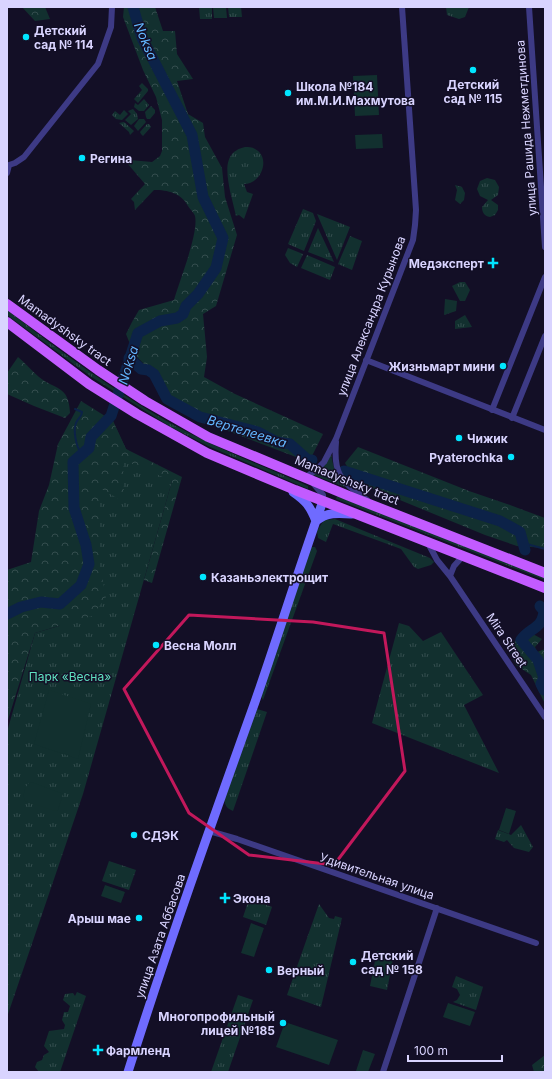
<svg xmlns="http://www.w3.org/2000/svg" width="552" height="1079" viewBox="0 0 552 1079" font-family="Inter,sans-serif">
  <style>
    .grass { fill: url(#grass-tufts) }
    .forest { fill: url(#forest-crowns) }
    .pitch { fill: #12302f }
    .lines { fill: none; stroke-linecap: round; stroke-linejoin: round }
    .stream { stroke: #0c2248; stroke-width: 2 }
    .river { stroke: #0c2248; stroke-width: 11 }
    .street { stroke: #3d3a85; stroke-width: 6 }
    .secondary { stroke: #6f6bff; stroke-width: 9 }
    .primary { stroke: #c25bff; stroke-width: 10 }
    .marked { fill: none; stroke: #c2185b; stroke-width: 3; stroke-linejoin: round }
    .poi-dot { fill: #00e5ff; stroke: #130f26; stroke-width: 1.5 }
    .labels { text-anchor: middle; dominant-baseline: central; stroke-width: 3; stroke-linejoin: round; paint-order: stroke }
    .poi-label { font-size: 12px; font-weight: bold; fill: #d9d4ff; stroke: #130f26; text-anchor: start }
    .street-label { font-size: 12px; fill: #d9d4ff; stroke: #130f26 }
    .park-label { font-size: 12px; fill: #5fe0c0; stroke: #130f26 }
    .water-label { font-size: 13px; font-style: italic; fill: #62b6ff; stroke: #130f26 }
  </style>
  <defs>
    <pattern id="grass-tufts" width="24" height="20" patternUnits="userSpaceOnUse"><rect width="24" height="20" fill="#12302f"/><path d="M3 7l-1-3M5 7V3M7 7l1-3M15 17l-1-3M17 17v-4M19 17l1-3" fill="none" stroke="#344d4e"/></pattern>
    <pattern id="forest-crowns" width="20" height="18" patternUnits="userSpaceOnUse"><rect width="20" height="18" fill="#12302f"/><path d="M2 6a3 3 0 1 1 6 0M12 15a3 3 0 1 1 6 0" fill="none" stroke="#344d4e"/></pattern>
  </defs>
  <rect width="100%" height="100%" fill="#130f26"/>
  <!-- grass -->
  <path class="grass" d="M199,7H212V19H200Z
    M213,7H226L227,18H214Z
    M228,7H241L242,17H229Z
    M446,7H469L465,17L459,19L447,15Z
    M142,83L148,89V91L138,103L134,99L142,90L139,86Z
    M144,99L149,105L144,111H139L134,107L135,103L138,105Z
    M151,106L155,110V113L150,119H147L146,117L145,112Z
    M133,109L137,114L138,119L131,125L125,120L131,114L128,111Z
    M124,110L128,114L122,120L116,119L112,115L115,111L120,115Z
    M139,119H144L146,122L138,131L134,126Z
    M124,122L134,131L130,135L129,132L119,123Z
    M147,124H149L151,127L143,136L141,134L140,132Z
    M245,147C248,147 252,147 255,149C271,157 262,184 244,184L247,192L253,194L244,219L239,215L236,216C234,208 232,199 230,191C227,174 222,152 245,147Z
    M487,178L495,180L499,187L498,195L491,200L498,205V210L495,215L490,217C484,216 482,212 482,207L488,200L480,196L477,189L480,181Z
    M455,185L462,187L465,193L464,200L460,204L455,200L457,190Z
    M303,209L313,213L316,221L304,251L288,244Z
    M317,214L350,227L337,260Z
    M318,228L334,262L308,252Z
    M350,236L362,241L352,270L338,264Z
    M288,248L303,254L297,267L290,263L285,255Z
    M307,255L335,267L330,280L301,268Z
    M460,282H465L470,290L465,301H460L452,286Z
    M445,299L457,301L456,311L444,315Z
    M7,310C59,350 112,390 170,423C214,447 262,466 308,486V489L208,446L169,426L90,376L7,315Z
    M465,315L472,327L455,329V321Z
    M113,421L126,449L172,481L83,794L7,1017V732L35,633L59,626L100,567V488Z
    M331,454C333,468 337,478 348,488L313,475Z
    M337,496L545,577V580L336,499Z
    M335,519L430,558L434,562L431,565L418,569L414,567L401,549L333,524L326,542L318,538L317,531L324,520Z
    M312,547H315L317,551L263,700L261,696L310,549Z
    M399,623L409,626L423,641L441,632L483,695L464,705L499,773L372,723Z
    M257,709L267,712L233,811C226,808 225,805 224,798Z
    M521,825L533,847L529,852L514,848L507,840L504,842L495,839L498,830L511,835Z
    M109,861L136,870L129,890L102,881Z
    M249,899L272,907L266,925L243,917Z
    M319,904L329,918L334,919L335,916L342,918L321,1007L287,995Z
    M377,951L394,954L387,990L370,986Z
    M456,976L483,987L476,1010L453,1002L457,1000L460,995L457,989L452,987Z
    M77,992L86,996L60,1072H39L35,1067L37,1062L42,1060L44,1055L49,1052L44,1046L49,1031L64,1029L65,1025L62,1020L64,1012H68L70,1006L63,1000L65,994L73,993L75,996Z
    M238,995L253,1000L228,1072H211Z"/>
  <!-- forest -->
  <path class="forest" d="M22,7H45L50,19L35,21Z
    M124,7H155L163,31H175L177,54L193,79L177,81L188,114L203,123L205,137L222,168L225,197L237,235L216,306L203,314L207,357L204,377L235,394L323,434L309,462L199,420L159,395L149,369L134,354L126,334L132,322L139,310L174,300C179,282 199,233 195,216C194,213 190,209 188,206C181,193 168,190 154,190L135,210L134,202L131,199L145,184L127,163L130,160L152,162L160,156L162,151V120L156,97L143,70L123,17Z
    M18,357C25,363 32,371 39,377C55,390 69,385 70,413L65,418L34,406L7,394V373Z
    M81,401L113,421L126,449L182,477L152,583L144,580L172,481L123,460L124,502L100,488V567L106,597L92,616L35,633L7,723V570L31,562L39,511L49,485L58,444Z
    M358,447L469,491L507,504L545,518V548L517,546L485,535L356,482L345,463Z
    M531,633L542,639L535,647L537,652L545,649V704L531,675L516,665L509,650L520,634Z
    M545,1055V1072H534L532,1065Z"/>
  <!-- pitch -->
  <path class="pitch" d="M377,75L379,115L355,116L353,76Z
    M382,134L383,148L356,149L355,135Z
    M49,690L91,704L78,759L34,744Z
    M31,782L63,794L58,810L55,811L25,801C22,796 25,784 31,782Z
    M506,808L516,811L509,834L499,830Z
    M105,885L125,892L121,903L101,896Z
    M251,923L264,928L254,957L241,953Z
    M448,1003L475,1012L470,1026L443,1017Z
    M285,1022L338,1040L329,1065L276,1047Z
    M363,1050L375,1054L368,1072L356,1071Z"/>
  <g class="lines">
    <!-- stream -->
    <path class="stream" d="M75,409L82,412C82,417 78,418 76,423C73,431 76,446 81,453
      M523,543L545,549"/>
    <!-- river -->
    <path class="river" d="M129,358L141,369L148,370L154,374L167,399L200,417L258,432L277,442L290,444L308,460H312
      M344,471L500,521L520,532L525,550
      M540,606L544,611C542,630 530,627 521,640L538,660L544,678L541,684L544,690L545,689
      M7,614L21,607L41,602L60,604L81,585L89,564L86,545L74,508L73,462L89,448L91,437L111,416L138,333L160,321L177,318L183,314L186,306L198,294L216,268L223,238L203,197L192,135L142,38L133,7"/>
    <!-- street -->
    <path class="street" d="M529,7L545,247
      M7,173L9,165L15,163L24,157L98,64L111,27L112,7
      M366,360L545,430
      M492,410L545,277
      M512,418L545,336
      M336,442C333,476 342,481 367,500
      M305,478L317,469L324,462L336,439L413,240L415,225L416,210L402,7
      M313,483L323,495V501
      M428,543L437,560L450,576L545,717
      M450,576L454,566L463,556
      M209,831L237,839L536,943
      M383,1072L437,908"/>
    <!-- secondary -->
    <path class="secondary" d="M293,492C306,501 310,506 316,521C327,512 338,513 352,514
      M128,1072C167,948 211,825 255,702C278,636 299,568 323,501"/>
    <!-- primary -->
    <path class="primary" d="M7,304L98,370L145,401L208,437L349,496L545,573
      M7,322L89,384L137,414L207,453L295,490L545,588"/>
  </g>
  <!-- marked area -->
  <path class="marked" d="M189,615L313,622L384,633L405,771L334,865L249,855L189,813L124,689Z"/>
  <!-- markers -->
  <g class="poi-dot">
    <circle cx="26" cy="37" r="4"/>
    <circle cx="473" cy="70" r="4"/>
    <circle cx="288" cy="93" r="4"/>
    <circle cx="82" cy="158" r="4"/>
    <path d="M491 257h4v4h4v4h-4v4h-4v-4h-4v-4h4z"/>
    <circle cx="503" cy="366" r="4"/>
    <circle cx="459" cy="438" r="4"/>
    <circle cx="511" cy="457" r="4"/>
    <circle cx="203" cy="577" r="4"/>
    <circle cx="156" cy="645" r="4"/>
    <circle cx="134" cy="835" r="4"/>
    <path d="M223 892h4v4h4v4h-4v4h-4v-4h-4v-4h4z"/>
    <circle cx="139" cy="918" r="4"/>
    <circle cx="353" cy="962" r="4"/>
    <circle cx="269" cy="970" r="4"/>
    <circle cx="283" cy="1023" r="4"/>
    <path d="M96 1044h4v4h4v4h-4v4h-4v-4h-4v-4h4z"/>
  </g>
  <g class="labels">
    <!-- poi labels -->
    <g class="poi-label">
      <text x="34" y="30">Детский<tspan x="34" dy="14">сад № 114</tspan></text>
      <text x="473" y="84" text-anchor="middle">Детский<tspan x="473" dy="14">сад № 115</tspan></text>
      <text x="296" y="86">Школа №184<tspan x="296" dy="14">им.М.И.Махмутова</tspan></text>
      <text x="90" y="158">Регина</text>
      <text x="484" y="263" text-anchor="end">Медэксперт</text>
      <text x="495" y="366" text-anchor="end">Жизньмарт мини</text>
      <text x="467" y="438">Чижик</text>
      <text x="503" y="457" text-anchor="end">Pyaterochka</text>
      <text x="211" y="577">Казаньэлектрощит</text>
      <text x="164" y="645">Весна Молл</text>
      <text x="142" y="835">СДЭК</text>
      <text x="233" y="898">Экона</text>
      <text x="131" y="918" text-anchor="end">Арыш мае</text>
      <text x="361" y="955">Детский<tspan x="361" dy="14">сад № 158</tspan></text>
      <text x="277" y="970">Верный</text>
      <text x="275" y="1016" text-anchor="end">Многопрофильный<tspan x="275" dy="14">лицей №185</tspan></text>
      <text x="106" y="1050">Фармленд</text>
    </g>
    <!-- street labels -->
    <g class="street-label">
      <text transform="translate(526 128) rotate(-94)">улица Рашида Нежметдинова</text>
      <text transform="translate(371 316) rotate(-69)">улица Александра Курынова</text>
      <text transform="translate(65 330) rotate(36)">Mamadyshsky tract</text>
      <text transform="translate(347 480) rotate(22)">Mamadyshsky tract</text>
      <text transform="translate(507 640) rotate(56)">Mira Street</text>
      <text transform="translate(377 876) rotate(19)">Удивительная улица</text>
      <text transform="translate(160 936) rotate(-71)">улица Азата Аббасова</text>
    </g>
    <!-- park labels -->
    <g class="park-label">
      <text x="70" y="676">Парк «Весна»</text>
    </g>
    <!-- water labels -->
    <g class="water-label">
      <text transform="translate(146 41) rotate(67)">Noksa</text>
      <text transform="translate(128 365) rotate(-73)">Noksa</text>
      <text transform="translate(247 431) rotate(17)">Вертелеевка</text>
    </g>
  </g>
  <!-- border -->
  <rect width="552" height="1079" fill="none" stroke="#d9d4ff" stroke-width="16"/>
  <!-- scale -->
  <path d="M408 1055v6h94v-6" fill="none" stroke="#d9d4ff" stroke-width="2"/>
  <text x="414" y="1055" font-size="12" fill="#d9d4ff" stroke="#130f26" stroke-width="3" paint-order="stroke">100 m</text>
</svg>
